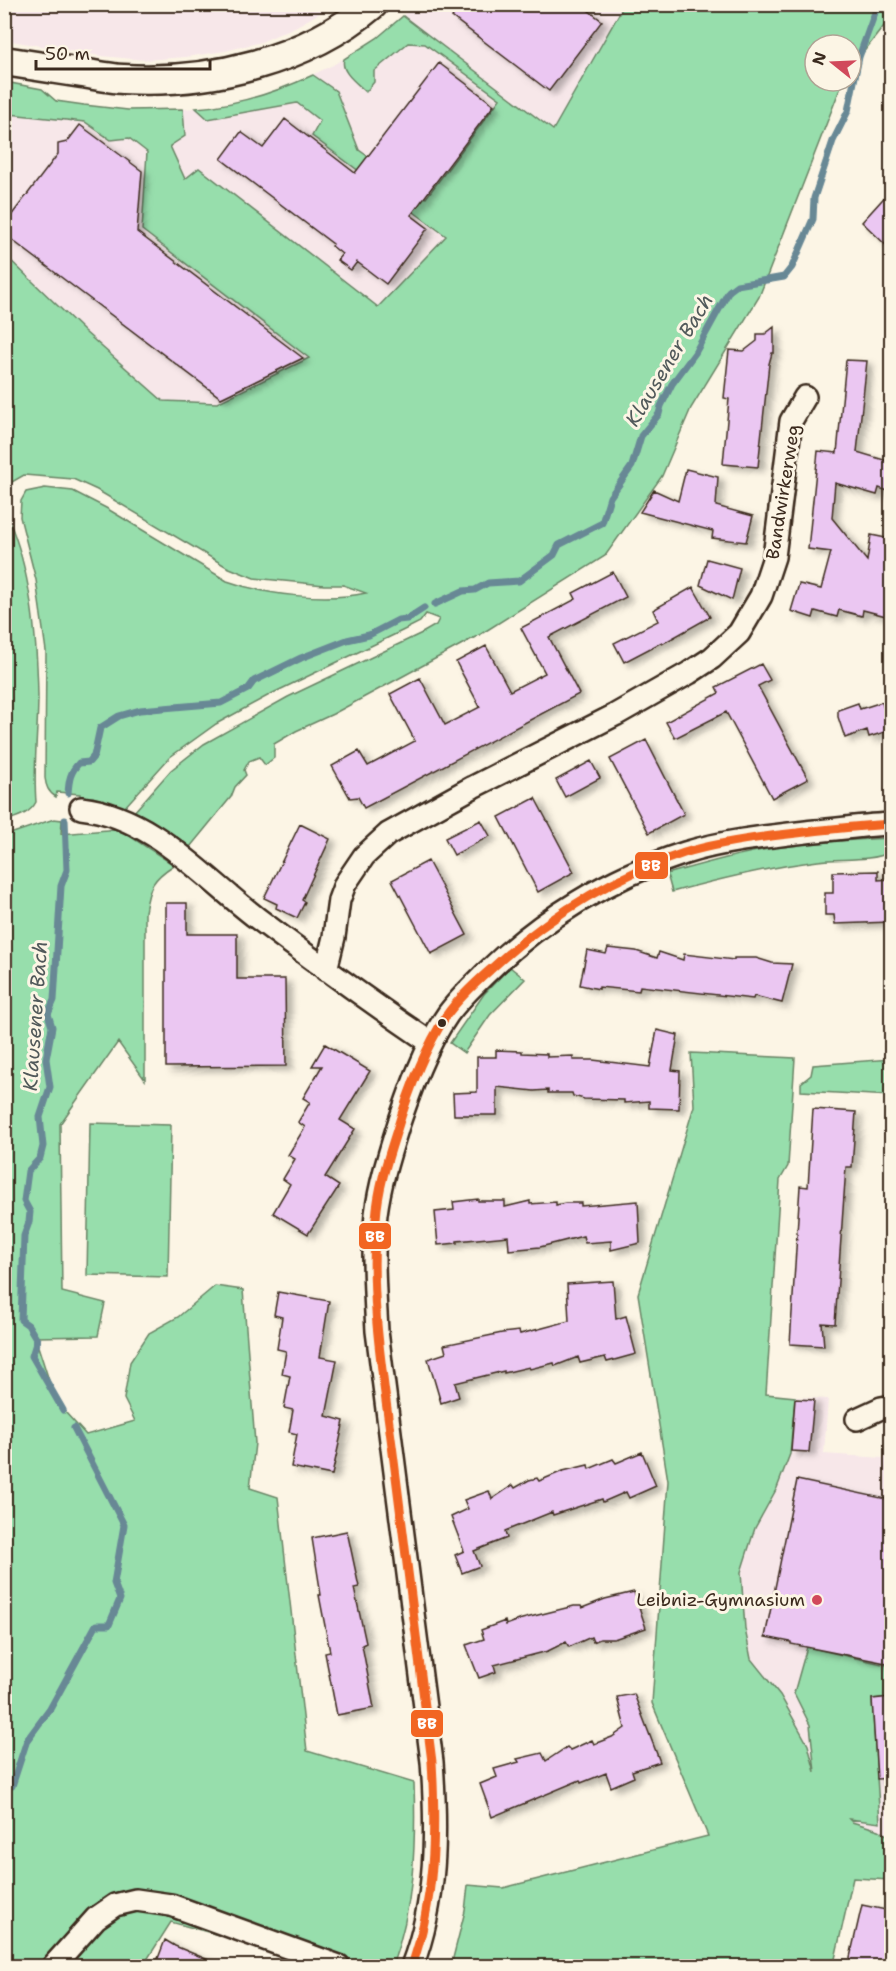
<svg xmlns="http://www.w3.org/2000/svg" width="896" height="1971" viewBox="0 0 896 1971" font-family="'Shantell Sans',sans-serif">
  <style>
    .built { fill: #f7e7e9 }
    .green { fill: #97deac; stroke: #698465; stroke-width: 1.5 }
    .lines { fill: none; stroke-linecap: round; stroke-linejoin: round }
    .stream { stroke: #678895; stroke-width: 7 }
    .building { fill: #ebc7f2; stroke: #3b2a1e; stroke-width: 1.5; filter: url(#shadow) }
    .street-casing { stroke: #3b2a1e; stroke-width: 26 }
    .secondary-casing { stroke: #3b2a1e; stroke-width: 33 }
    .street { stroke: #fcf5e5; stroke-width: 21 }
    .secondary { stroke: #fcf5e5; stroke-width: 28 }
    .bus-1-casing { stroke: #fcf5e5; stroke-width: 14 }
    .bus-1 { stroke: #f26522; stroke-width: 9 }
    .bus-dot { fill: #3b2a1e; stroke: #fcf5e5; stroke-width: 2 }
    .poi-dot { fill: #d1495b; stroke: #fcf5e5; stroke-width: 2 }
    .labels { text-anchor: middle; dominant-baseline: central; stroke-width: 6; stroke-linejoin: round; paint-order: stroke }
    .street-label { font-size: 18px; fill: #3b2a1e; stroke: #fcf5e5 }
    .poi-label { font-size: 18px; fill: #3b2a1e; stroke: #fcf5e5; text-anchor: end }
    .water-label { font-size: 20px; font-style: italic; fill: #51595a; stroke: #fcf5e5 }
    .line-badge { stroke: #fcf5e5; stroke-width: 2 }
    .badge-label { font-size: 16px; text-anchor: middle; font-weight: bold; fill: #fff }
  </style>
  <defs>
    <filter id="shadow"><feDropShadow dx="6" dy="4" stdDeviation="3" flood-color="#0004"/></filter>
  </defs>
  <rect width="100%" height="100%" fill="#fcf5e5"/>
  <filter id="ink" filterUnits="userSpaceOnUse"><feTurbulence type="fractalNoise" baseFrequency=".0167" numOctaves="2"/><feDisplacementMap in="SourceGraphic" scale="12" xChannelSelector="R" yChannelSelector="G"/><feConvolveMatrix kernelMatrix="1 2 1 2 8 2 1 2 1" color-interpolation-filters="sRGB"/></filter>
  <g filter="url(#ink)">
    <!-- built -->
    <path class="built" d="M4,5H334L295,27L261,42L225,51L186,57L145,60L101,56L5,40Z
      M415,5H624L553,130L334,352L323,357L304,360L217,403L163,401L84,331L5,254L4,82L42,89L56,101L85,105L128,110L161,111L208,107L249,99L291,85L333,65L377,38Z
      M795,1397L828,1399L824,1454L884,1458L886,1445L891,1436V1838L879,1830L852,1822L820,1792L780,1695L751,1659L745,1629L741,1572L755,1528L777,1488L790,1454Z"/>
    <!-- green -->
    <path class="green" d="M624,5H891V17L851,68V45H815V81H843L759,297L691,408L662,476L605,556L481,634L333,714L296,731L274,744V758L265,765L259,757L249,761L244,770L246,775L235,787L231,797L190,847L153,822L134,812L171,770L204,744L288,697L422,633L436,625L439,619L426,614L420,622L402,631L273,693L216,724L170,757L124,808L93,797L80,798V794L57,792L56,797C48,792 46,786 45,778L46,651L36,580L20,517L21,501L26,492L45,488L73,491L106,508L227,581C266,595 326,602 366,593L343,585H324L254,578L227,567L97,490L73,479L24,475L5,486L4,254L84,331L163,401L217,403L309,358L142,230L147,152L129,138L111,140L85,122L9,114L5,116V82L42,89L56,101L84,105L128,110L183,109L185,136L170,146L185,179L199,168L378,307L446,236L312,136L320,121L297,103L208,119L196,108C236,105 277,92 313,75L336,91L359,150L426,198L500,99L425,44L408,43L374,71V82L366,92C357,83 340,72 344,59L377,38L403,16L553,130Z
      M5,512C31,565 37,638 38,696C38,731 33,767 36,802C30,814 17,817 5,821Z
      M54,819L62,820L61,834L119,829L174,865C152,879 149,887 145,912V1080L118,1042L60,1124L62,1292L105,1303L98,1336L35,1337L56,1402L86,1435L135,1421L124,1399L130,1362L149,1333L178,1317L215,1286L243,1290L255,1443L250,1488L278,1497L307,1751L414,1783C416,1845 414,1908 392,1966H320L296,1956L171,1922L143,1966H5L4,836Z
      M891,838V852C870,862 842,858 818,861C768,867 720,879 672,892L667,874C695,866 723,858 752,852C798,843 845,840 891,838Z
      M510,967L525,979L490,1015L464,1053L450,1043L484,994Z
      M691,1053L795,1058L788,1166L780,1180L766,1394L795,1397L790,1454L777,1488L755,1528L741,1572L745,1629L751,1659L780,1695L808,1745L815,1772L810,1725L794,1693L807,1647L891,1666V1697L872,1699L880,1823L849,1819L852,1822L879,1830L891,1838V1880L853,1878L835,1959L832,1966H451L465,1911L468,1885L503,1888L708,1836L652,1703L668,1481L638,1294L694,1106Z
      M891,1059V1096L801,1091V1083L811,1075L813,1065Z
      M90,1123L171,1125L168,1277L87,1275Z"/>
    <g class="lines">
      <!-- stream -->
      <path class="stream" d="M435,604L463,591L475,590L488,583L519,581L554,555L559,545L602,523L610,497L632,466L641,436L659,414L661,406L672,384L695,353L729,291L737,285L784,277L792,267L813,219L814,198L833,141L848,111L859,57L878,4
        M68,793C69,780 70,772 79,763L89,762L94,756L100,728L119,716L140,710L221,703L248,689L254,681L301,658L347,640L369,635L398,620L407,619L424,608
        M63,1410L32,1356L37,1340L28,1325L21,1320L24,1236L29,1222L30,1212L24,1201L28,1171L40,1158L43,1146L40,1117L50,1087L46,1059L52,1027L48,1014L54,1000L61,886L67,870L65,820
        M12,1786L27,1740L50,1709L96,1625H109L120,1599L114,1583L124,1525L74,1428"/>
    </g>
    <!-- building -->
    <path class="building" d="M461,4H580L602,21L549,91L452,17Z
      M439,63L494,105L411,215L428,228L386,284L357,262L351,270L337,260L342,254L332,246L333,244L221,159L241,132L263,148L285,119L355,173Z
      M80,125L142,171L137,232L303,358L221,398L4,234V225L58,154V144L67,142Z
      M891,190V250L862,222Z
      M774,327V353H772L769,364L758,467L723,464L729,399L724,398L729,350L744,351L757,341V334H765Z
      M846,360L867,361L857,452L891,462V492L879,488L877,495L835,483L832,518L867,561L871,535L891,539V610L888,609L886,616L863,610L862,616L839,610L837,617L815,611L813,618L791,611L799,584L821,589L831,552L808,549L818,451L837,453Z
      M686,469L718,477L716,506L753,516L746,542L712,538L713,531L640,512L654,490L678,501Z
      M707,559L740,568L732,600L700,585Z
      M613,572L626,597L549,637L579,694L364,808L358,797L350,798L332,766L359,751L368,766L415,741L390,694L420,678L445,725L480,707L456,662L486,646L510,691L545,673L521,628L576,599L573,593Z
      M693,587L710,617L662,644V642L624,662L614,643L658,621L653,610Z
      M761,664L770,680L758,686L808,779L772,798L726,712L675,738L666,722L719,693L716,687Z
      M882,702L884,709L891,706V730L869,737L867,730L845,738L838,717V710L858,703L860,709Z
      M646,740L684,814L649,833L610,759Z
      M591,761L600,778L565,797L556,780Z
      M535,798L574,872L538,892L499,817Z
      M481,820L490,836L454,855L445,838Z
      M300,824L330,839L302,900L305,902L297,918L276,908L277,904L264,898Z
      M428,861L467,935L431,954L392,880Z
      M878,871V880L891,879V922L835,924L834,915H825V893H833V872Z
      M166,903H187V934H237V979H285L286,1066L166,1067Z
      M608,948L636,951L657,958L659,952L683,960L684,954L734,960V958H756L772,963L792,964L782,1003L754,996L753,999L640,986L639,991L599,987V989L580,985L587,950L606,954Z
      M657,1030L678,1035L672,1070L680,1071L679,1109L649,1108V1101L624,1103V1100L584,1099L573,1096L572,1093H548V1090L534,1091L497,1087V1115H454L453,1093L477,1092V1057H496V1050L522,1051V1053L547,1054V1057L573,1056V1060H593L650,1067Z
      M325,1044L370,1071L340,1120L355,1129L325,1177L339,1186L308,1234L273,1213L290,1184L283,1179L295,1159L288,1155L305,1127L298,1122L310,1102L303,1098L322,1066H312Z
      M813,1109L856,1112L852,1167H846L835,1324L822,1323L824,1346L790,1344L800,1186L808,1187Z
      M478,1199V1201H505V1207L530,1201V1204L556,1202V1205L565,1203H581V1206L638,1201L640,1243L611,1250V1241L585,1243L583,1236L540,1247L509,1250L508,1236L457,1241V1243L438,1245L435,1212L454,1210L453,1202Z
      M613,1281L616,1319L626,1316L636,1354L607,1362L605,1357L580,1363L578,1357L555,1366L554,1363L530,1369L529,1367L504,1373V1371L455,1383L459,1397L441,1403L428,1359L446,1353L444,1345L502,1333L519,1331L520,1334L569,1321L567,1284Z
      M278,1292L329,1301L320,1357L337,1360L326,1416L344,1421L332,1475L291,1467L297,1434L289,1432L293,1410L284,1408L290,1376L282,1374L286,1351L277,1349L282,1317L274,1315Z
      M795,1399L814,1400L809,1452L791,1451Z
      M642,1452L656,1486L629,1498L626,1492L603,1502L602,1499L553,1515L552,1512L505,1531L507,1538L474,1551L480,1566L462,1573L455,1555L464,1551L451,1517L468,1509L464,1500L489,1491L492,1499L513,1485L515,1488L529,1480L537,1478L539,1481L563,1471L588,1465L589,1469L613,1459L616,1463Z
      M797,1480L891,1500V1664L791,1644V1642L765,1637Z
      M347,1531L359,1587L354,1588L366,1643L362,1645L374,1708L337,1715L325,1653L330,1652L319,1595H321L312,1538Z
      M634,1592L646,1628L614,1639H600L593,1642L591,1637L569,1647L566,1642L548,1651L494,1665L496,1672L479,1678L466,1645L484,1639L481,1630L505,1621L506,1625L522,1619L574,1606H581L582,1608L605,1599Z
      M634,1694L660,1762L632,1771L634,1777L611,1787L606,1773L581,1783L580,1780L492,1817L480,1784L497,1777L494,1769L519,1762L517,1759L542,1753L546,1761L567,1747L570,1750L592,1740L594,1744L612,1737L625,1728L617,1697Z
      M891,1697V1778L877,1779L872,1699Z
      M862,1905L891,1911V1949L887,1966H848Z
      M165,1940L175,1946L223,1966H156L158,1962L157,1961Z"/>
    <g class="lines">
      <!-- street casing -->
      <g class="street-casing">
        <path id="street" d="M81,808C152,816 203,877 257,918C314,961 372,1003 431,1043
          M326,970L334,937L339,900L345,884L364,856L388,834L473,787L615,715L689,673L712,658L739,633L761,596L774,557L791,421L805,397
          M857,1419L881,1408L892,1406
          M53,1966L96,1918L115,1905L136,1900L171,1905L339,1966
          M412,1966C437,1901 437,1832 432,1762L377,1331C375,1293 372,1253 376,1214C380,1183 389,1155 398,1126C411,1088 425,1047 448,1014C459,999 472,987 485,974C541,919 610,877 685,853C727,840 771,836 815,831C840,829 866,825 892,824"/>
      </g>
      <!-- secondary casing -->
      <g class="secondary-casing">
        <path id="secondary" d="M4,61C30,65 56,69 82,73C95,75 109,78 123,79C209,84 306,61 373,4"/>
      </g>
      <!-- street -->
      <use href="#street" class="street"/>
      <!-- secondary -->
      <use href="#secondary" class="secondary"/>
      <!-- bus-1 casing -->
      <g class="bus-1-casing">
        <path id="bus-1" d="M412,1966C435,1899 436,1832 432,1762C419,1659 406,1556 393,1453C383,1376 369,1297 376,1219C378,1189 387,1161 396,1133C408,1093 423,1051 446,1016C458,999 474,984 490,970C546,918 611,877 684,853C720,842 759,837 797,833C828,829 860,826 892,824"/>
      </g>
      <!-- bus-1 -->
      <use href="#bus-1" class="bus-1"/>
    </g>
  </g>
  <!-- markers -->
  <circle class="bus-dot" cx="442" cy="1023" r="5"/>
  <circle class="poi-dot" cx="817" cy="1600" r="6"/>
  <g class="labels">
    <!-- street labels -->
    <g class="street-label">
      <text transform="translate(783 492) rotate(-81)">Bandwirkerweg</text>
    </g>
    <!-- poi labels -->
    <g class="poi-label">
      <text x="805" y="1600">Leibniz-Gymnasium</text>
    </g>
    <!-- water labels -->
    <g class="water-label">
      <text transform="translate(669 360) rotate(-59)">Klausener Bach</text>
      <text transform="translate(35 1016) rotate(-86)">Klausener Bach</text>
    </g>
  </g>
  <g class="line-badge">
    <rect x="634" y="851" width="35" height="29" rx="6" fill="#f26522"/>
    <rect x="358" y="1222" width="34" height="28" rx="6" fill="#f26522"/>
    <rect x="410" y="1709" width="34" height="29" rx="6" fill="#f26522"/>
  </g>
  <g class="badge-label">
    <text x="651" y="871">BB</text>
    <text x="375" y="1242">BB</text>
    <text x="427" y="1729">BB</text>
  </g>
  <!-- margin -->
  <rect width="896" height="1971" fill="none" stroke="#fcf5e5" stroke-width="24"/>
  <rect x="12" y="12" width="872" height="1947" fill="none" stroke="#3b2a1e" stroke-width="2" filter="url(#ink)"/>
  <!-- north arrow -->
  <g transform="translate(833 63) rotate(288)"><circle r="28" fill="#fcf5e5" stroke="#afa495" stroke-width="1.5"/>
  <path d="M0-4.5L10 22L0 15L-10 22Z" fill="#d1495b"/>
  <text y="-9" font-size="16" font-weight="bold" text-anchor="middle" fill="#3b2a1e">N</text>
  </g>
  <!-- scale -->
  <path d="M36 60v9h174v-9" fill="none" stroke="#3b2a1e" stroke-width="3"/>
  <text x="45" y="60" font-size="18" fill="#3b2a1e" stroke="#fcf5e5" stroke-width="4.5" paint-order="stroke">50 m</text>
</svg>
